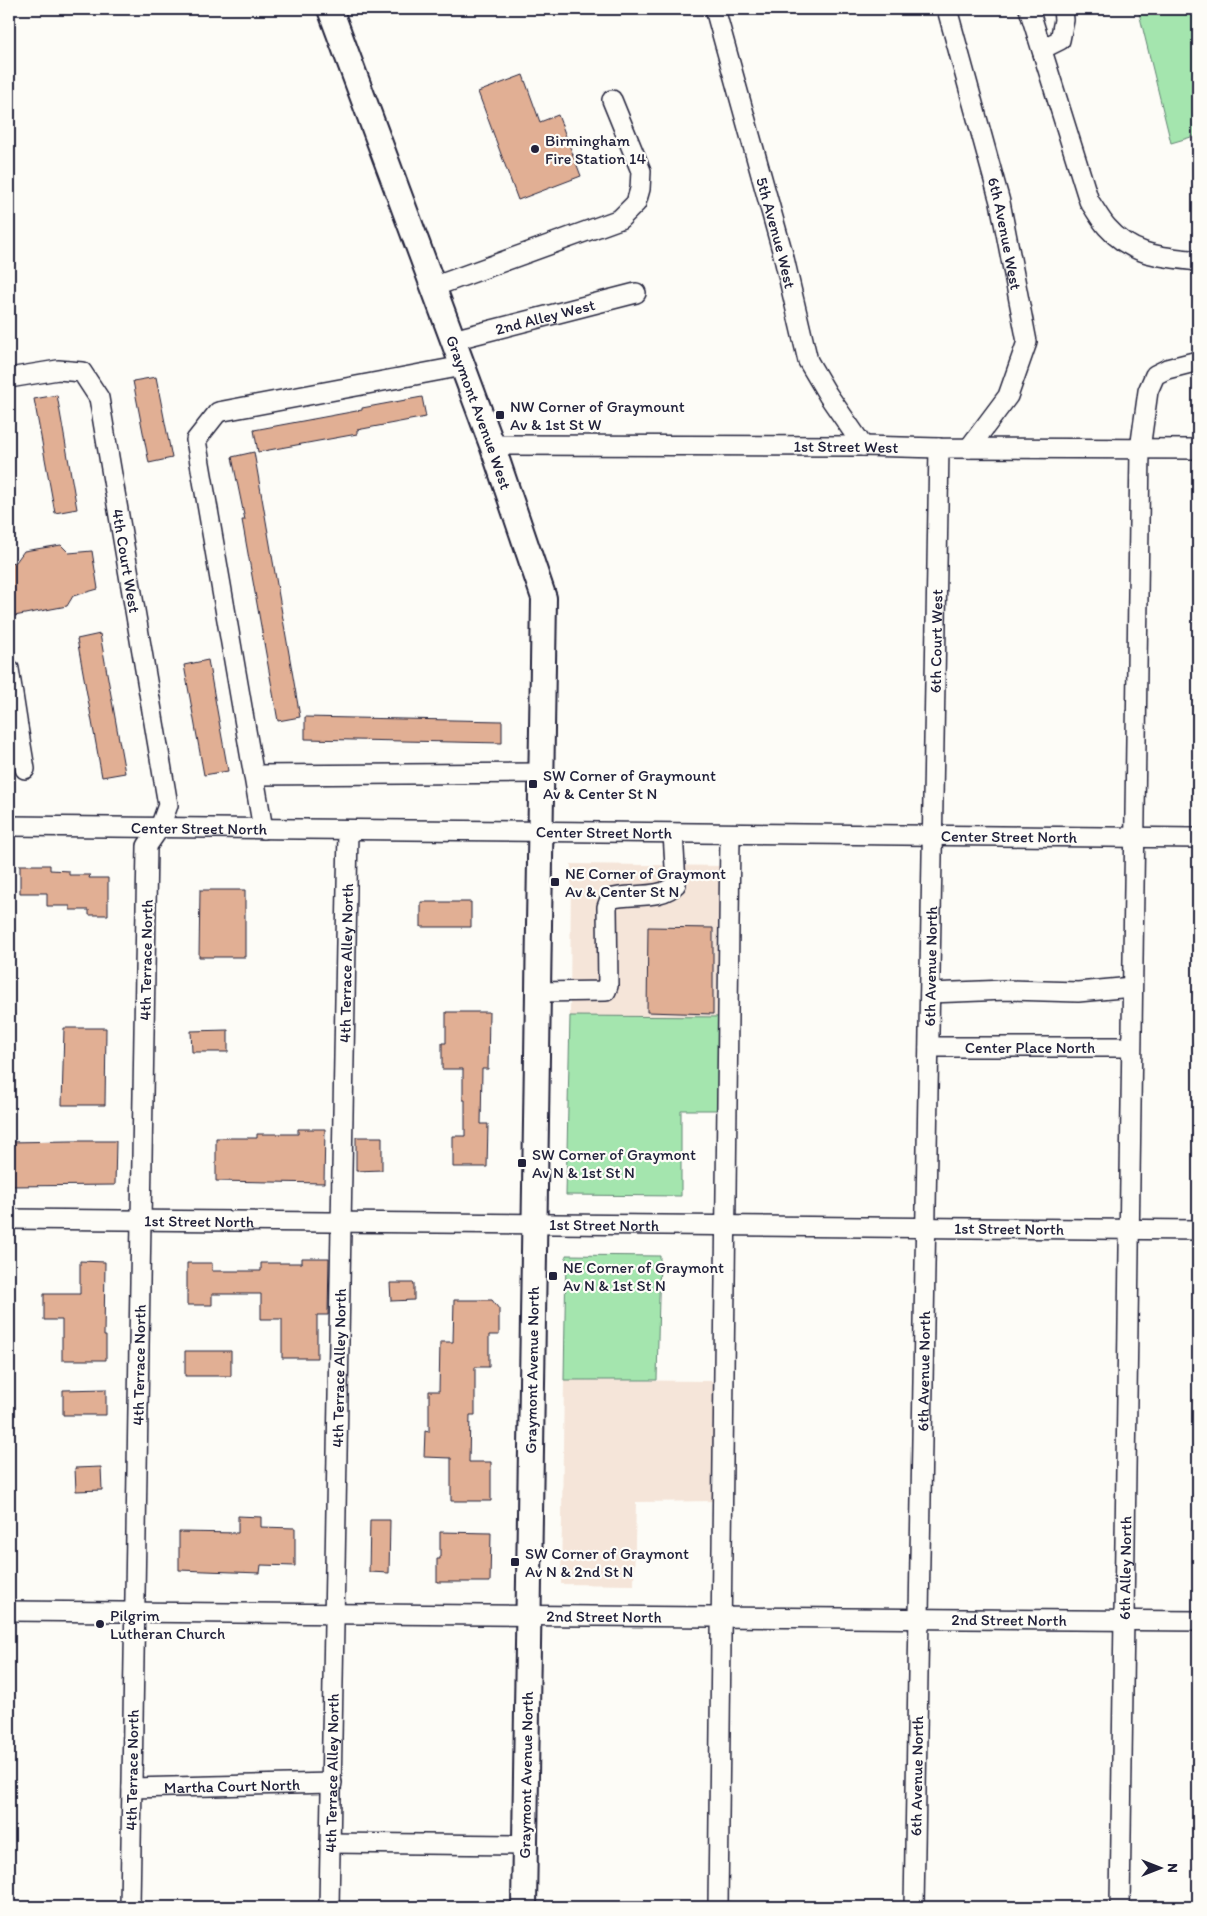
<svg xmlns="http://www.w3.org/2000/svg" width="1207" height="1916" viewBox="0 0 1207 1916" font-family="Itim,sans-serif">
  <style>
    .built { fill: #f5e5d9 }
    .green { fill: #a4e5ae; stroke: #638474 }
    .building { fill: #e1af94; stroke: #22223b }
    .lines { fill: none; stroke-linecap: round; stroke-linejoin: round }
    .minor-casing { stroke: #22223b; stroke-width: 22 }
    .major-casing { stroke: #22223b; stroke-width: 28 }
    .minor { stroke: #fdfcf7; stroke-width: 19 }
    .major { stroke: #fdfcf7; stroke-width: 24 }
    .poi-dot { fill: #22223b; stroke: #fdfcf7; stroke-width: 2 }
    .labels { text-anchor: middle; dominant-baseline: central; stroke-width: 4.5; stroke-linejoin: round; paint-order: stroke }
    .poi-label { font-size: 16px; fill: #22223b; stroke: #fdfcf7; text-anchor: start }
    .street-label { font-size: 16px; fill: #22223b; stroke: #fdfcf7 }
  </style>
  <rect width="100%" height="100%" fill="#fdfcf7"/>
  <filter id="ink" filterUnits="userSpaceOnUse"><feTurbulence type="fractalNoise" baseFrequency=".02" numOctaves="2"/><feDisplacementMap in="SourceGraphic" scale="10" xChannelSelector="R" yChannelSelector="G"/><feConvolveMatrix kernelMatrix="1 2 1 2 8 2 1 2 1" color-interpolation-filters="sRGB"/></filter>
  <g filter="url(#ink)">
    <!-- built -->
    <path class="built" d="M571,864L728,866L725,1017L570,1016Z
      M564,1380L719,1381L717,1501L636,1502L634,1585L561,1584Z"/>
    <!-- green -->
    <path class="green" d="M1138,9H1198V135L1171,143Z
      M570,1016L725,1017L723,1110H681V1196L566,1195Z
      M566,1255L660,1256L657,1380H564Z"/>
    <!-- building -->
    <path class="building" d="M523,75L540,122L558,115L581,176L518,200L478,92Z
      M156,377L172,458L149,463L133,381Z
      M57,395L77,509L55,513L34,399Z
      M422,397L426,417L357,430V434L258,452L254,430L362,410V408Z
      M254,452L300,717L278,721L242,520H245L232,457Z
      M61,545L69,553L92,551L98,589L73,596L67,606L9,617V563L16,562L24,551Z
      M100,634L125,773L102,777L77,639Z
      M208,660L228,771L204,775L184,665Z
      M305,717L502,721V743L305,739Z
      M20,865H50V870L69,871V875H90L89,878H108V915H89V910H70V906H47V893H20Z
      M200,890H245V957H199Z
      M421,902H471V927H421Z
      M648,927L713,928V1014L647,1012Z
      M446,1012H489L488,1069H482L481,1124H488L487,1167H453V1136H465V1100H463V1069H442V1043H446Z
      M64,1028H106L105,1105H62Z
      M228,1030V1052H192L191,1031Z
      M298,1129H325L324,1183L216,1181V1138H257V1134H298Z
      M356,1137H382V1170L356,1171Z
      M71,1141H116L115,1185L9,1186V1142Z
      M302,1258H329L328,1315H317V1358H282V1319H261V1294H212V1305H187V1263H212V1271H261V1263H302Z
      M80,1261L105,1262L104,1336H106V1360H62V1320H44V1294H80Z
      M390,1283H414V1300L391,1301Z
      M454,1300H492L499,1309V1335H489V1367H475V1415H470L469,1462H491V1501H451V1458L424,1457L425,1431L429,1432V1391H439L440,1342H453Z
      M185,1351H231V1376H185Z
      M106,1389V1415H63V1390Z
      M101,1467L102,1490L76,1491L75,1468Z
      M238,1516L261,1517V1527L295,1528V1566L261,1565L260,1573L179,1570V1532L238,1533Z
      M370,1520H390L389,1573L369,1572Z
      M440,1532L491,1533L490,1582H437V1559H440Z"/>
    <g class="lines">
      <!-- minor casing -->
      <g class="minor-casing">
        <g id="minor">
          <path id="s1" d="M715,9L783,254L808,361L828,395L863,446"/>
          <path id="s2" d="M947,9L1000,202L1027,342L1008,396L969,448"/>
          <path d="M1029,9L1089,201C1095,209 1100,219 1107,227C1132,256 1163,257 1198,261"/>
          <path d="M1042,49L1060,40L1064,20L1063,9"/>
          <path d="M433,287L620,219L636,203L640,189L641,171L612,100"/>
          <path id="s3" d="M453,340L636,293"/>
          <path id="s4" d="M9,378L58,370L82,372L99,398L168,805L160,827L147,846L130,1907"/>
          <path id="s5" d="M492,445L863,446L939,448L1198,449"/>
          <path d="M9,669L18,727L9,730"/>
          <path d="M18,727L25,769"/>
          <path d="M254,775L542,773"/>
          <path id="s6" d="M9,826L1198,838"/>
          <path d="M263,829L196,440L218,412L463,366"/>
          <path d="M538,992L606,991L608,986L607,907L610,899C630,892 660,901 676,884L673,833"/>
          <path d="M930,993L1006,990L1078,992L1132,987"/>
          <path id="s7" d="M929,1047H1131"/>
          <path id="s8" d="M9,1219L1198,1230"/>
          <path id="s9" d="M9,1611L1198,1621"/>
          <path id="s10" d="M132,1788L332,1783"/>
          <path d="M330,1843L525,1845"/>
          <path id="s11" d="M329,1907L348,830"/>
          <path d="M718,1907L730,834"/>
          <path id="s12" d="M914,1907L939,448"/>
          <path id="s13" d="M1120,1907L1140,449L1148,391L1155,375L1167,369L1198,361"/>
        </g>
      </g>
      <!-- major casing -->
      <g class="major-casing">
        <g id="major">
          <path id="s14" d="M330,9L492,445L544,598L524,1907"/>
        </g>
      </g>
      <!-- minor -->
      <use href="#minor" class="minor"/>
      <!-- major -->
      <use href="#major" class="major"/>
    </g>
  </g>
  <!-- markers -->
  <g class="poi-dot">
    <circle cx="535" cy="149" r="5"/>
    <rect x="495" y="410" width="10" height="10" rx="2.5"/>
    <rect x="528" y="779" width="10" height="10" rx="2.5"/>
    <rect x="550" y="877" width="10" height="10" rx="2.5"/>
    <rect x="517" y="1158" width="10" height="10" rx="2.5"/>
    <rect x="548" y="1271" width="10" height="10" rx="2.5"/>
    <rect x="510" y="1557" width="10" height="10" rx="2.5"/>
    <circle cx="100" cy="1624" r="5"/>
  </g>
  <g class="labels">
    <!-- poi labels -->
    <g class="poi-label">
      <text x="545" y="140">Birmingham<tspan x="545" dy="18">Fire Station 14</tspan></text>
      <text x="510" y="406">NW Corner of Graymount<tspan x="510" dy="18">Av &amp; 1st St W</tspan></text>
      <text x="543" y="775">SW Corner of Graymount<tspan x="543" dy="18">Av &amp; Center St N</tspan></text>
      <text x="565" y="873">NE Corner of Graymont<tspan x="565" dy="18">Av &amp; Center St N</tspan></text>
      <text x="532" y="1154">SW Corner of Graymont<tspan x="532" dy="18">Av N &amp; 1st St N</tspan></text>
      <text x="563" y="1267">NE Corner of Graymont<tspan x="563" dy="18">Av N &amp; 1st St N</tspan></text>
      <text x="525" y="1553">SW Corner of Graymont<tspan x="525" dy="18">Av N &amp; 2nd St N</tspan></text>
      <text x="110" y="1615">Pilgrim<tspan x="110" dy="18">Lutheran Church</tspan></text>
    </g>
    <!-- street labels -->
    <g class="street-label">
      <text stroke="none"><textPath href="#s1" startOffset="232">5th Avenue West</textPath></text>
      <text stroke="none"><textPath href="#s2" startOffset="232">6th Avenue West</textPath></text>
      <text stroke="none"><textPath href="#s3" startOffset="95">2nd Alley West</textPath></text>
      <text stroke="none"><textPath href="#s14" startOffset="430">Graymont Avenue West</textPath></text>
      <text stroke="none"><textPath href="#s5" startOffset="354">1st Street West</textPath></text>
      <text stroke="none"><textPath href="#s4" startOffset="270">4th Court West</textPath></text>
      <text stroke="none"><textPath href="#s12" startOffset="1266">6th Court West</textPath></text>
      <text stroke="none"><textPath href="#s6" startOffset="190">Center Street North</textPath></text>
      <text stroke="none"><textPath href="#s6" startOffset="595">Center Street North</textPath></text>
      <text stroke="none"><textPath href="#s6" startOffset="1000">Center Street North</textPath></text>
      <text transform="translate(146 960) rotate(-89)">4th Terrace North</text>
      <text stroke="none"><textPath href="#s11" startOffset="944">4th Terrace Alley North</textPath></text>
      <text stroke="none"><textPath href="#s12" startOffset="941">6th Avenue North</textPath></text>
      <text stroke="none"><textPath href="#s7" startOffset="101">Center Place North</textPath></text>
      <text stroke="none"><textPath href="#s8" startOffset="190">1st Street North</textPath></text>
      <text stroke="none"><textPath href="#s8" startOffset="595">1st Street North</textPath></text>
      <text stroke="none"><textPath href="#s8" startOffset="1000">1st Street North</textPath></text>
      <text transform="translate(139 1365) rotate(-89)">4th Terrace North</text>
      <text stroke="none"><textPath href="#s11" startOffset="539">4th Terrace Alley North</textPath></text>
      <text transform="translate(532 1370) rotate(-89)">Graymont Avenue North</text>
      <text stroke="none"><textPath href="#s12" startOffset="536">6th Avenue North</textPath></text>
      <text stroke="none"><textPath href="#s13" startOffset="339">6th Alley North</textPath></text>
      <text stroke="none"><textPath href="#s9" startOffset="595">2nd Street North</textPath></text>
      <text stroke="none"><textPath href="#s9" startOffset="1000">2nd Street North</textPath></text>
      <text transform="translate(132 1770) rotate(-89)">4th Terrace North</text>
      <text stroke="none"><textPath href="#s11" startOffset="134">4th Terrace Alley North</textPath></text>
      <text transform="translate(526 1775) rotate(-89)">Graymont Avenue North</text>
      <text stroke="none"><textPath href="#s12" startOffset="131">6th Avenue North</textPath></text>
      <text stroke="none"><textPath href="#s10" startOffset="100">Martha Court North</textPath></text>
    </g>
  </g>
  <!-- margin -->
  <rect width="1207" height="1916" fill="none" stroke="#fdfcf7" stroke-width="30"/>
  <rect x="15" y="15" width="1177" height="1886" fill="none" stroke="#22223b" stroke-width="2" filter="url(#ink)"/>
  <!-- north arrow -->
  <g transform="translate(1160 1868) rotate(90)" stroke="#fdfcf7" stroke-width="4" paint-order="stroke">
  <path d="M0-4L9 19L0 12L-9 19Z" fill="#22223b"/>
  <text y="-8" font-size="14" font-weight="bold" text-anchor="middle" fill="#22223b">N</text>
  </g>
</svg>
